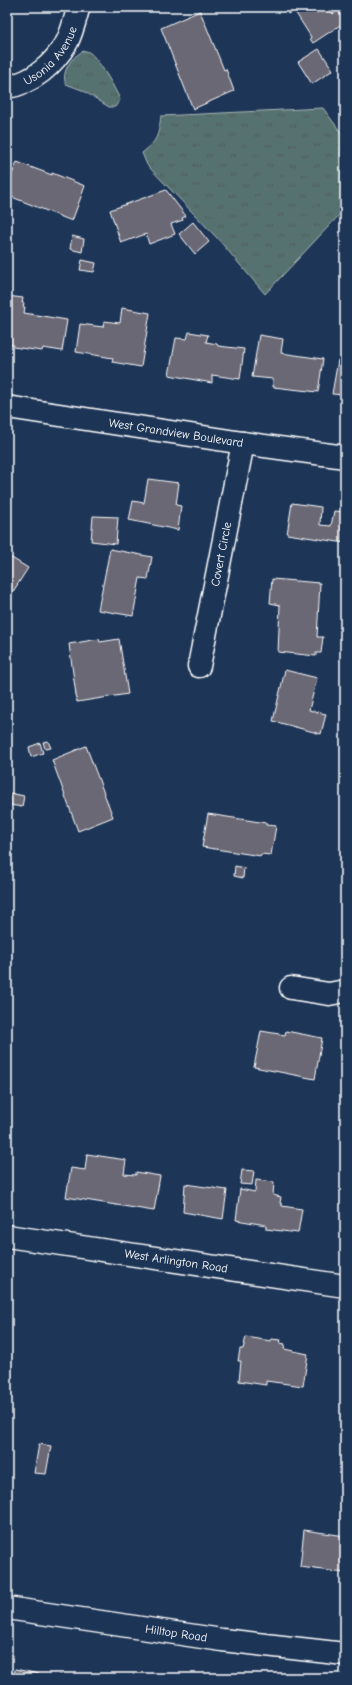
<svg xmlns="http://www.w3.org/2000/svg" width="352" height="1685" viewBox="0 0 352 1685" font-family="'Comic Neue',sans-serif">
  <style>
    .grass { fill: url(#grass-tufts); stroke: #aab8b7 }
    .building { fill: #6a6774; stroke: #fff }
    .lines { fill: none; stroke-linecap: round; stroke-linejoin: round }
    .minor-casing { stroke: #fff; stroke-width: 25 }
    .minor { stroke: #1d3557; stroke-width: 22 }
    .labels { text-anchor: middle; dominant-baseline: central; stroke-width: 3.5; stroke-linejoin: round; paint-order: stroke }
    .street-label { font-size: 12px; fill: #fff; stroke: #1d3557 }
  </style>
  <defs>
    <pattern id="grass-tufts" width="24" height="20" patternUnits="userSpaceOnUse"><rect width="24" height="20" fill="#56726f"/><path d="M3 7l-1-3M5 7V3M7 7l1-3M15 17l-1-3M17 17v-4M19 17l1-3" fill="none" stroke="#505b5a"/></pattern>
  </defs>
  <rect width="100%" height="100%" fill="#1d3557"/>
  <filter id="ink" filterUnits="userSpaceOnUse"><feTurbulence type="fractalNoise" baseFrequency=".025" numOctaves="2"/><feDisplacementMap in="SourceGraphic" scale="8" xChannelSelector="R" yChannelSelector="G"/><feConvolveMatrix kernelMatrix="1 2 1 2 8 2 1 2 1" color-interpolation-filters="sRGB"/></filter>
  <g filter="url(#ink)">
    <!-- grass -->
    <path class="grass" d="M84,51C86,51 88,51 90,53C98,58 117,91 120,100L115,107H109L82,90L66,84C60,72 73,55 84,51Z
      M323,108L345,138V209L265,294L218,239L147,165L142,153C158,140 158,136 161,116Z"/>
    <!-- building -->
    <path class="building" d="M290,7H328L333,14L338,10L345,22L313,43L310,39L311,37L294,10L288,14L286,10Z
      M200,11L224,70L226,69L234,91L193,109L161,28Z
      M319,49L333,70L312,84L298,62Z
      M17,162L52,175V173L85,186L72,221L7,195V186Z
      M166,190L186,216L182,218L183,220L171,224L175,234L149,244L146,234L121,243L110,210Z
      M193,222L209,242L195,254L179,234Z
      M72,236L84,239L82,252L70,249Z
      M82,260L96,263L94,272L80,270Z
      M7,296L23,298L22,303H24L23,307H25L24,313L67,320L62,351L43,348L42,351L13,347L14,345L7,344Z
      M122,308L150,313L141,367L112,362L113,358L76,352L80,324L103,327L104,321L120,323Z
      M189,332L208,335L206,342L217,344L218,346L244,349L240,379L212,375V383L169,375L176,338L187,339Z
      M259,335L283,339L281,353L323,359L318,392L273,387V379L252,377Z
      M338,360L345,361V395L332,394Z
      M148,479L179,483L176,505L181,506L178,530L129,520L133,501L144,503Z
      M292,503L321,507L320,525L331,526L334,511L345,512V543L287,534Z
      M93,516L118,517L116,544L91,541Z
      M110,549L152,557L148,579L140,578L133,616L98,610Z
      M7,555L28,568L7,601Z
      M272,579L320,583L317,637H323L321,653H316V656L278,652L280,605L270,603Z
      M99,639L100,642L119,639L128,694L77,702L69,644Z
      M285,670L317,678L309,710L326,714L321,734L273,721Z
      M48,741L51,748L45,749L43,742Z
      M40,743L43,753L31,757L29,747Z
      M86,746L113,817L78,831L52,760Z
      M10,793L24,796L22,807L10,805Z
      M208,814L266,823V825L276,826L271,855L261,854V856L202,847Z
      M235,866L244,868L243,878L234,876Z
      M261,1031L285,1035L286,1031L322,1038L315,1079L254,1067Z
      M87,1154L126,1160L124,1174L136,1175V1172L160,1176L154,1211L66,1197L71,1168L85,1170Z
      M242,1170L254,1171L252,1185L240,1184Z
      M256,1180L274,1182L273,1195L281,1197L280,1203L282,1204V1206L302,1209L298,1233L266,1229V1225L236,1220L240,1189L255,1192Z
      M185,1184L227,1190L223,1219L183,1212Z
      M246,1337L271,1341V1339L281,1340L280,1343L285,1344L284,1349L308,1354L303,1386L266,1381V1385L239,1381L241,1361H238L240,1349H243Z
      M39,1444L51,1446L46,1474L34,1473Z
      M304,1530L345,1536V1573L300,1567Z
      M15,1669L39,1674L38,1678H14Z
      M59,1675L74,1678H59Z"/>
    <g class="lines">
      <!-- minor casing -->
      <g class="minor-casing">
        <g id="minor">
          <path id="s1" d="M7,87C33,83 54,64 67,42C72,32 75,20 78,9L77,7"/>
          <path id="s2" d="M7,407L243,443L345,457"/>
          <path id="s3" d="M199,666L243,443"/>
          <path d="M291,988L329,994L345,991"/>
          <path id="s4" d="M7,1236L345,1286"/>
          <path id="s5" d="M7,1608L222,1640L345,1654"/>
        </g>
      </g>
      <!-- minor -->
      <use href="#minor" class="minor"/>
    </g>
  </g>
  <g class="labels">
    <!-- street labels -->
    <g class="street-label">
      <text stroke="none"><textPath href="#s1" startOffset="56">Usonia Avenue</textPath></text>
      <text stroke="none"><textPath href="#s2" startOffset="171">West Grandview Boulevard</textPath></text>
      <text stroke="none"><textPath href="#s3" startOffset="114">Covert Circle</textPath></text>
      <text stroke="none"><textPath href="#s4" startOffset="171">West Arlington Road</textPath></text>
      <text stroke="none"><textPath href="#s5" startOffset="171">Hilltop Road</textPath></text>
    </g>
  </g>
  <!-- margin -->
  <rect width="352" height="1685" fill="none" stroke="#1d3557" stroke-width="24"/>
  <rect x="12" y="12" width="328" height="1661" fill="none" stroke="#fff" stroke-width="1.5" filter="url(#ink)"/>
</svg>
